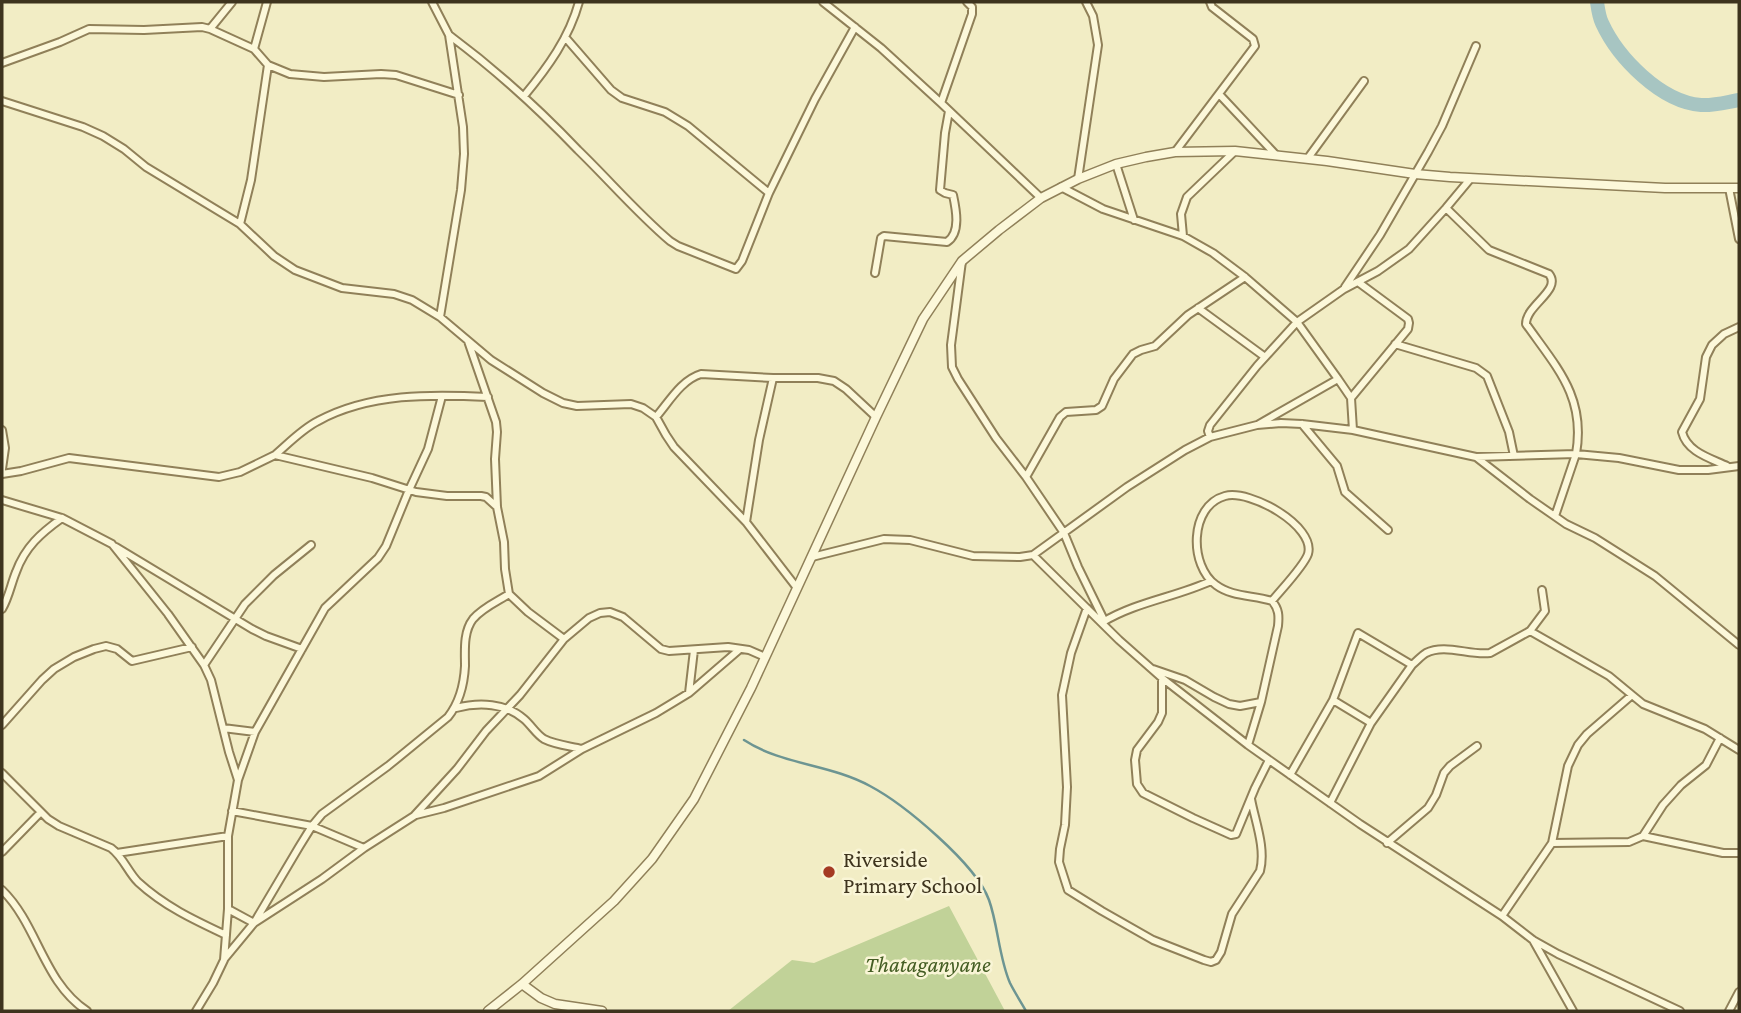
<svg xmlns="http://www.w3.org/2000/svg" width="1741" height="1013" viewBox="0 0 1741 1013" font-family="'Crimson Pro',serif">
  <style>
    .green { fill: #c1d298 }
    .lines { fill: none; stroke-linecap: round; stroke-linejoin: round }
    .stream { stroke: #6d9592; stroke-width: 2.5 }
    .river { stroke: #a7c5c2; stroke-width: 14 }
    .minor-casing { stroke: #908059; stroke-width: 10 }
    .tertiary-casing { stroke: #908059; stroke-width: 11 }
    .minor { stroke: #fcf8da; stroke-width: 6 }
    .tertiary { stroke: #fcf8da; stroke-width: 8 }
    .poi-dot { fill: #a53a23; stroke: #f9f5d6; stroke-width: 2.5 }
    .labels { text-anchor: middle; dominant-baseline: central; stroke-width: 5; stroke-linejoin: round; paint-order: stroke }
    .poi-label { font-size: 23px; fill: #3e341e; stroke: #f9f5d6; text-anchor: start }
    .park-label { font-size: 23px; font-style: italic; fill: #445d23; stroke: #f9f5d6 }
  </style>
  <rect width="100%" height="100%" fill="#f2edc5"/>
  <!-- green -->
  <path class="green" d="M949,906L1005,1011H728L792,960L814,963Z"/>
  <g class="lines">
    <!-- stream -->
    <path class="stream" d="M744,740C782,765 830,764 870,786C904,804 976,864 989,900C998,925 999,958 1010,983C1015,993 1021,1002 1026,1011"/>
    <!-- river -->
    <path class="river" d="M1597,2C1598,9 1599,17 1602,23C1618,58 1661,102 1701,105C1713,106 1727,102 1739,100"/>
    <!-- minor casing -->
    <g class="minor-casing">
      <path id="minor" d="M432,2L449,35L463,127L464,154L461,190L440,317
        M823,2L881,48L941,103L1041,198
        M210,29L232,2
        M449,35C496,70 538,108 578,150C609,180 637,213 670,241L678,246L736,269L742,261L769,193L815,99L855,27
        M565,37L611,90L622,98L665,112L688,126L769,193
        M254,49L267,2
        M2,63L60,42L89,29L144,30L202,27L210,29L254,49L268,65L290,74L324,77L381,74L396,75L459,95
        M1219,94L1276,155
        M524,96C548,67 569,38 579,2
        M2,101L83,127L103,136L124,149L146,167L240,224L274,256L295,270L342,288L394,294L412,300L440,317L491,360L543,393L563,403L577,406L631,404L643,408L656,417L666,435L674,447L746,522L797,588
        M941,103L972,14V7L967,2
        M1175,152L1255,46L1253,39L1212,7L1210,2
        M1308,158L1364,81
        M1116,164L1134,220
        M1078,179L1098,45L1093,16L1086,2
        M1061,187L1103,209L1183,236L1213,253L1245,277L1297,322L1338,379L1259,424
        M1729,188L1739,239
        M1446,208L1489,250L1549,274C1562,290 1526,305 1526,324C1557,368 1586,397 1576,454L1619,458L1679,470H1708L1739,466
        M240,224L251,180L268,65
        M1183,236L1181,214L1187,197L1235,151
        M962,261L951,345L952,367L958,379L996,438L1026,477
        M875,273L881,238L884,236L947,242C961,233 956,209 953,195L945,193L940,190L945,133L949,111
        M1345,287L1380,235L1428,152L1442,126L1476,46
        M1198,308L1265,357
        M468,341L496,422L497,432L495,459L497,507L504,542L505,569L509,594L528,612L564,639
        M1395,344L1476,368L1487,376L1509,432L1514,456
        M1338,379L1351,398L1353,430
        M1351,398L1408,329L1409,323L1408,319L1358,282
        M656,417C669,402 681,380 701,374L773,378H818L834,381L846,389L876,417
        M1302,424L1337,466L1345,492L1388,530
        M2,430L5,448L2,469
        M1210,437L1208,431L1210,425L1257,366L1297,322L1344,289L1378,271L1409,249L1446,208L1471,178
        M275,455C289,443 302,429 318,421C369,393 432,394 488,397
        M1476,457L1576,454L1555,516
        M1727,466C1710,458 1687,452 1682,432L1700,399L1706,357L1712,345L1724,334L1739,327
        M2,474L21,471L69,458L219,477L240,472L275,455L372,478L416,492L447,496H481L486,497L497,507
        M2,500L62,518L112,544L168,614L204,665L211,680L229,752L238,780L228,836V909L224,960L213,983L196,1011
        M746,522L759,440L773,378
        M116,547L252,629L266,636L302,649
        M1033,555L1127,487L1185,450L1210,437L1257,425L1281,423L1302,424L1353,430L1476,457L1530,499L1566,524L1595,538L1655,576L1739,645
        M812,557L884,539L910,540L973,556L1020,557L1033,555L1119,640L1162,678L1248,745L1360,824L1502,916L1533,940L1558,954L1680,1011
        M1087,608L1071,653L1062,695L1067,787L1065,825L1060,849L1059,862L1068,890L1102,911L1153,940L1204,960L1211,962L1216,960L1221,952L1232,914L1260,871C1266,848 1255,821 1251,799
        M2,609C9,597 11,584 16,572C25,547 41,533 62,518
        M1104,620L1078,567L1064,533L1026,477L1060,417L1066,412L1096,410L1102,406L1114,379L1133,354L1141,350L1155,346L1188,315L1245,277
        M1103,622C1136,602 1176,597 1211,581
        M204,665L245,604L274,575L311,545
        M1153,669L1185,680L1214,697L1229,704L1240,706L1261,702
        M1162,678V713L1158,722L1137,750L1135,760L1137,784L1143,793L1193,818L1231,835L1236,834L1255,788L1269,760
        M689,693L694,650
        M1632,695L1643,704L1705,729L1739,750
        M1333,700L1371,723L1412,665
        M456,708C479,702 506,703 524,719C532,726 536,734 544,739C556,745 570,746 582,749
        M2,725L42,680L54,669L74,657L94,649L106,646L117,649L132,661L192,647
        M223,728L255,732
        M1720,738L1706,765L1681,785L1663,805L1643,836L1723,853H1739
        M1248,745L1261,702L1278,626C1279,616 1279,609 1272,601C1253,595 1232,597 1216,585C1189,566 1189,506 1225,496C1250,489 1316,526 1308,554C1304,566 1280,591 1272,601
        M2,773L48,819L59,826L111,848C123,857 128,872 138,882C164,906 194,920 226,935
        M1290,775L1333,700L1358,633L1412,665C1417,661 1421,656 1426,653C1445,643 1470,656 1490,653L1530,631L1545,611L1542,590
        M238,780L255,732L325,608L378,558L386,546L409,490L428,449L442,396
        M1330,803L1371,723
        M232,811L312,826L364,848
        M416,815L444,808L539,776L582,749L656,713L689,693L740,649
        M1387,843L1428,808L1436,795L1444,773L1450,766L1477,746
        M1552,843L1629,842L1643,836
        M2,852L40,813
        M117,853L228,836
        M2,890C38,925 43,982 87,1011
        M228,909L254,923L322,879L364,848L414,816L457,769L486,731L520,695L564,639L589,618L600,613L610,612L623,617L661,649L669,651L728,647L749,650L765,657
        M1502,916L1552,843L1568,766L1578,745L1587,734L1632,695L1609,676L1530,631
        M1533,940L1573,1011
        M225,958L254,923L299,847L312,826L322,814L388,766L448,717C459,703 464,685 465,666C465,651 463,632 473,619C482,608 498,601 509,594
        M1729,1011L1739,992"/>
    </g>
    <!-- tertiary casing -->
    <g class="tertiary-casing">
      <path id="tertiary" d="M522,984L541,998L555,1004L602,1011
        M488,1011L522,984L614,901L652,859L694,799L751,688L876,417L923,319L962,261L999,230L1041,198L1078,179L1116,164L1146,157L1175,152L1235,151L1327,161L1415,174L1450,177L1665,188H1739"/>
    </g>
    <!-- minor -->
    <use href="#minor" class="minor"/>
    <!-- tertiary -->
    <use href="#tertiary" class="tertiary"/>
  </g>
  <!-- markers -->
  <circle class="poi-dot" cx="829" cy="872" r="7"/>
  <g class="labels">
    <!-- poi labels -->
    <g class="poi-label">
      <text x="843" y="859">Riverside<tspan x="843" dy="26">Primary School</tspan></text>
    </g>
    <!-- park labels -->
    <g class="park-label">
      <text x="928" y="964">Thataganyane</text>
    </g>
  </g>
  <!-- border -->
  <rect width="1741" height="1013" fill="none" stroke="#3e341e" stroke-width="7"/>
</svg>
